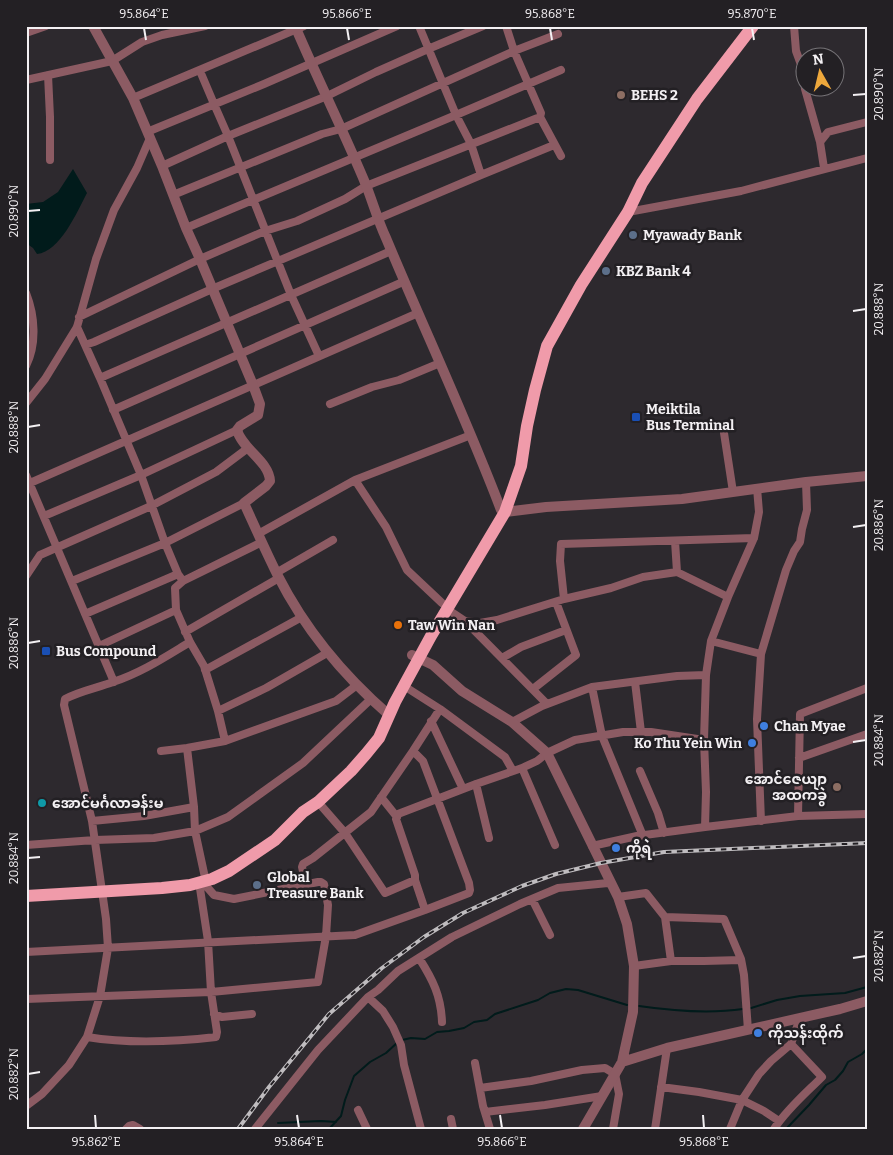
<svg xmlns="http://www.w3.org/2000/svg" width="893" height="1155" viewBox="0 0 893 1155" font-family="Bitter,'Noto Sans Myanmar',serif">
  <style>
    .water { fill: #011b1b }
    .lines { fill: none; stroke-linecap: round; stroke-linejoin: round }
    .stream { stroke: #011b1b; stroke-width: 2 }
    .minor { stroke: #8c5b63; stroke-width: 8 }
    .tertiary { stroke: #8c5b63; stroke-width: 10 }
    .trunk { stroke: #f09baa; stroke-width: 12 }
    .rail-casing { stroke: #bfbcbf; stroke-width: 4 }
    .rail { stroke: #232024; stroke-width: 2; stroke-dasharray: 5.5; stroke-linecap: butt }
    .ticks { fill: none; stroke: #f3f0f3; stroke-width: 2 }
    .education-dot { fill: #8d6e63; stroke: #232024; stroke-width: 2 }
    .service-dot { fill: #5c6f8a; stroke: #232024; stroke-width: 2 }
    .transit-dot { fill: #1a4fb4; stroke: #232024; stroke-width: 2 }
    .food-dot { fill: #e8710a; stroke: #232024; stroke-width: 2 }
    .shop-dot { fill: #3f7fe0; stroke: #232024; stroke-width: 2 }
    .culture-dot { fill: #0f9aa8; stroke: #232024; stroke-width: 2 }
    .labels { text-anchor: middle; dominant-baseline: central; stroke-width: 5; stroke-linejoin: round; paint-order: stroke }
    .poi-label { font-size: 14px; font-weight: bold; fill: #f3f0f3; stroke: #232024; text-anchor: start }
    .neatline { fill: none; stroke: #f3f0f3; stroke-width: 2 }
    .ticks-label { font-size: 12px; text-anchor: middle; fill: #f3f0f3 }
  </style>
  <rect width="100%" height="100%" fill="#2d292e"/>
  <!-- water -->
  <path class="water" d="M73,169L87,193C77,212 60,252 37,254L33,248L26,243V204L43,202L58,192Z"/>
  <g class="lines">
    <!-- stream -->
    <path class="stream" d="M639,1006C673,1011 709,1014 743,1009
      M748,1009L777,1000L800,996L845,993L867,987
      M402,1040L411,1038L425,1039L437,1032L449,1031L464,1028L474,1022L487,1020L495,1014L538,1000L550,993L566,989L578,990L627,1005
      M278,1123L321,1121L336,1122
      M329,1129L341,1116L345,1100L354,1076L370,1062L386,1053L398,1042
      M786,1129L809,1105L826,1085L835,1080L843,1071L848,1062L862,1054L867,1049"/>
    <!-- minor -->
    <path class="minor" d="M419,26L456,115L471,144L481,175
      M506,26L514,51L541,113L540,117L561,156
      M794,26L796,51L803,70L805,89L820,142
      M26,33L46,26
      M200,71L214,104L228,136L291,295L319,356
      M48,75L50,117V160
      M26,80L112,61L142,42L162,35L205,26
      M133,98L304,26
      M147,132L264,84L397,26
      M162,166L228,136L327,96L376,72L428,49L483,26
      M824,168L820,142L828,132L867,122
      M173,195L322,134L341,129L514,51L558,34
      M628,212L741,191L867,158
      M186,228L456,115L561,70
      M26,293C35,316 37,344 26,366
      M79,317L200,259L265,231L297,221L345,199L366,186L540,117
      M77,327L100,378L141,475L165,543L178,574L183,581L175,588L176,610L190,642L204,666L218,711L225,741
      M85,345L94,342L212,289L481,175L554,145
      M100,378L391,251
      M26,403L45,379L77,327L96,259L114,210L137,168L150,138
      M330,404L372,387L399,380L440,363
      M113,410L405,281
      M724,433L733,492
      M26,475L114,682
      M355,480L386,527L407,570L442,603
      M30,483L418,313
      M44,516L141,475L237,430
      M258,534L355,480L471,435
      M675,541L677,572
      M276,573L333,540
      M26,576L40,555L151,506L216,472L248,448
      M72,581L165,543L244,503
      M183,581L262,542
      M564,599L560,561L561,544L754,538
      M447,609L465,621L480,623L497,620L564,599L611,588L643,577L677,572L728,597
      M85,614L178,574
      M465,621L547,704
      M185,632L279,578
      M711,641L761,654
      M99,646L176,610
      M502,658L521,647L566,630
      M205,670L302,617
      M635,682L641,732
      M404,686L440,709L505,757L513,771
      M592,687L602,736L643,836
      M533,689L576,655L556,602
      M218,711L266,688L327,653
      M431,721L463,789
      M512,722L542,706L592,687L677,676L706,675
      M161,751L187,748L225,741L336,701L357,685
      M413,751L423,761L469,883L470,890L469,893L425,910
      M799,758L867,734
      M522,768L555,845
      M640,771L658,813L664,833
      M476,784L489,838
      M381,797L397,817
      M318,802L345,833L385,893L415,880
      M798,816L800,714L867,688
      M92,821L144,816L194,807
      M761,821L757,719L761,654L786,570L794,551L800,542L802,529L807,510L806,482
      M705,827L706,792L704,740L706,675L711,641L728,597L754,538L759,512L757,488
      M26,845L95,840L154,838L195,831L228,817L303,763L371,699
      M592,846L637,836L705,827L798,816L867,814
      M306,885L302,867L303,864L313,858L371,812L413,751L440,709
      M618,897L646,893L665,917L671,961
      M532,899L550,935
      M665,917L724,919L741,959L744,975L748,1030
      M26,952L355,935L425,910L415,880V875L396,819L398,814L476,784L522,768L537,761L547,753L575,740L623,732H651L704,740
      M419,958C433,980 441,996 442,1022
      M634,966L671,961H704L741,960
      M368,997L383,1011L393,1027L401,1045L404,1065L421,1129
      M26,999L211,992L318,982L326,936L328,905L324,884L321,882H318L234,899L214,895L207,887L195,831L194,807L187,748
      M214,1014L222,1017L252,1014
      M87,1037C130,1044 173,1042 216,1037L217,1032L211,992L208,941L199,882
      M475,1063L483,1106L490,1129
      M661,1087L699,1092L742,1100L764,1111L779,1121
      M480,1088L531,1081L582,1070L605,1068L615,1074L619,1094L613,1129
      M26,1106L42,1094L69,1065L87,1037L100,996L108,948L106,919L92,821L64,705L65,699C80,691 97,688 113,682C141,673 165,657 190,642
      M358,1110L367,1129
      M485,1112L545,1105L602,1096
      M451,1119L453,1129
      M126,1129L129,1126L133,1125L140,1129
      M255,1129L318,1050L368,997L378,990L398,971L452,937L520,904L558,888L608,883L611,884
      M655,1129L667,1048
      M730,1129L742,1100L759,1074L771,1061L791,1044L800,1018
      M774,1129C787,1109 806,1093 822,1077L791,1044"/>
    <!-- tertiary -->
    <path class="tertiary" d="M93,26L133,98L162,166L186,228L200,259L253,385L260,404L258,415L240,426L237,430C242,449 269,461 270,481L266,486L244,503C255,527 266,552 278,576C305,629 344,676 389,715
      M295,26C318,80 344,132 366,185C373,203 378,221 386,238C424,329 466,418 501,510L505,512L546,507L682,499L806,482L867,476
      M412,655L433,665L462,691L512,722L547,753L618,897L627,924L634,966L633,1012L622,1062L583,1129
      M622,1062L667,1048L840,1009L867,1001"/>
    <!-- trunk -->
    <path class="trunk" d="M26,896L162,888L190,885L212,879L229,871L275,840L303,812L318,802L351,771L366,754L379,738L395,702L431,636L505,512L521,466L527,426L535,390L547,346L581,285L628,212L642,183L697,99L753,26"/>
    <!-- rail casing -->
    <g class="rail-casing">
      <path id="rail" d="M238,1129L269,1087L329,1014L382,968L424,937L463,913L522,886L556,874L601,863L664,852L867,843"/>
    </g>
    <!-- rail -->
    <use href="#rail" class="rail"/>
  </g>
  <!-- ticks -->
  <path class="ticks" d="M144,28L146,40M347,28L349,40M550,28L552,40M752,28L754,40M853,95L866,94M28,211L40,210M853,311L866,309M28,427L40,425M853,527L866,525M28,643L40,641M853,742L866,740M28,858L40,857M853,958L866,956M28,1074L40,1072M95,1115L96,1128M297,1115L299,1128M500,1115L502,1128M703,1115L704,1128"/>
  <!-- markers -->
  <g class="education-dot">
    <circle cx="621" cy="95" r="5"/>
    <circle cx="837" cy="787" r="5"/>
  </g>
  <g class="service-dot">
    <circle cx="633" cy="235" r="5"/>
    <circle cx="606" cy="271" r="5"/>
    <circle cx="257" cy="885" r="5"/>
  </g>
  <g class="transit-dot">
    <rect x="631" y="412" width="10" height="10" rx="2.5"/>
    <rect x="41" y="646" width="10" height="10" rx="2.5"/>
  </g>
  <circle class="food-dot" cx="398" cy="625" r="5"/>
  <g class="shop-dot">
    <circle cx="764" cy="726" r="5"/>
    <circle cx="752" cy="743" r="5"/>
    <circle cx="616" cy="848" r="5"/>
    <circle cx="758" cy="1033" r="5"/>
  </g>
  <circle class="culture-dot" cx="42" cy="803" r="5"/>
  <g class="labels">
    <!-- poi labels -->
    <g class="poi-label">
      <text x="631" y="95">BEHS 2</text>
      <text x="643" y="235">Myawady Bank</text>
      <text x="616" y="271">KBZ Bank 4</text>
      <text x="646" y="409">Meiktila<tspan x="646" dy="16">Bus Terminal</tspan></text>
      <text x="408" y="625">Taw Win Nan</text>
      <text x="56" y="651">Bus Compound</text>
      <text x="774" y="726">Chan Myae</text>
      <text x="742" y="743" text-anchor="end">Ko Thu Yein Win</text>
      <text x="827" y="779" text-anchor="end">အောင်ဇေယျာ<tspan x="827" dy="16">အထကခွဲ</tspan></text>
      <text x="52" y="803">အောင်မင်္ဂလာခန်းမ</text>
      <text x="626" y="848">ကိုရဲ</text>
      <text x="267" y="877">Global<tspan x="267" dy="16">Treasure Bank</tspan></text>
      <text x="768" y="1033">ကိုသန်းထိုက်</text>
    </g>
  </g>
  <!-- border -->
  <rect width="893" height="1155" fill="none" stroke="#232024" stroke-width="55"/>
  <!-- north arrow -->
  <g transform="translate(820 72) rotate(352)"><circle r="24" fill="#232024" stroke="#767377"/>
  <path d="M0-4L9 19L0 12L-9 19Z" fill="#eea83c"/>
  <text y="-8" font-size="14" font-weight="bold" text-anchor="middle" fill="#f3f0f3">N</text>
  </g>
  <rect x="28" y="28" width="838" height="1100" class="neatline"/>
  <g class="ticks-label">
    <text x="144" y="18">95.864°E</text>
    <text x="347" y="18">95.866°E</text>
    <text x="550" y="18">95.868°E</text>
    <text x="752" y="18">95.870°E</text>
    <text transform="translate(879 94) rotate(-90)" y="4">20.890°N</text>
    <text transform="translate(14 211) rotate(-90)" y="4">20.890°N</text>
    <text transform="translate(879 309) rotate(-90)" y="4">20.888°N</text>
    <text transform="translate(14 427) rotate(-90)" y="4">20.888°N</text>
    <text transform="translate(879 525) rotate(-90)" y="4">20.886°N</text>
    <text transform="translate(14 643) rotate(-90)" y="4">20.886°N</text>
    <text transform="translate(879 740) rotate(-90)" y="4">20.884°N</text>
    <text transform="translate(14 858) rotate(-90)" y="4">20.884°N</text>
    <text transform="translate(879 956) rotate(-90)" y="4">20.882°N</text>
    <text transform="translate(14 1074) rotate(-90)" y="4">20.882°N</text>
    <text x="96" y="1146">95.862°E</text>
    <text x="299" y="1146">95.864°E</text>
    <text x="502" y="1146">95.866°E</text>
    <text x="704" y="1146">95.868°E</text>
  </g>
</svg>
